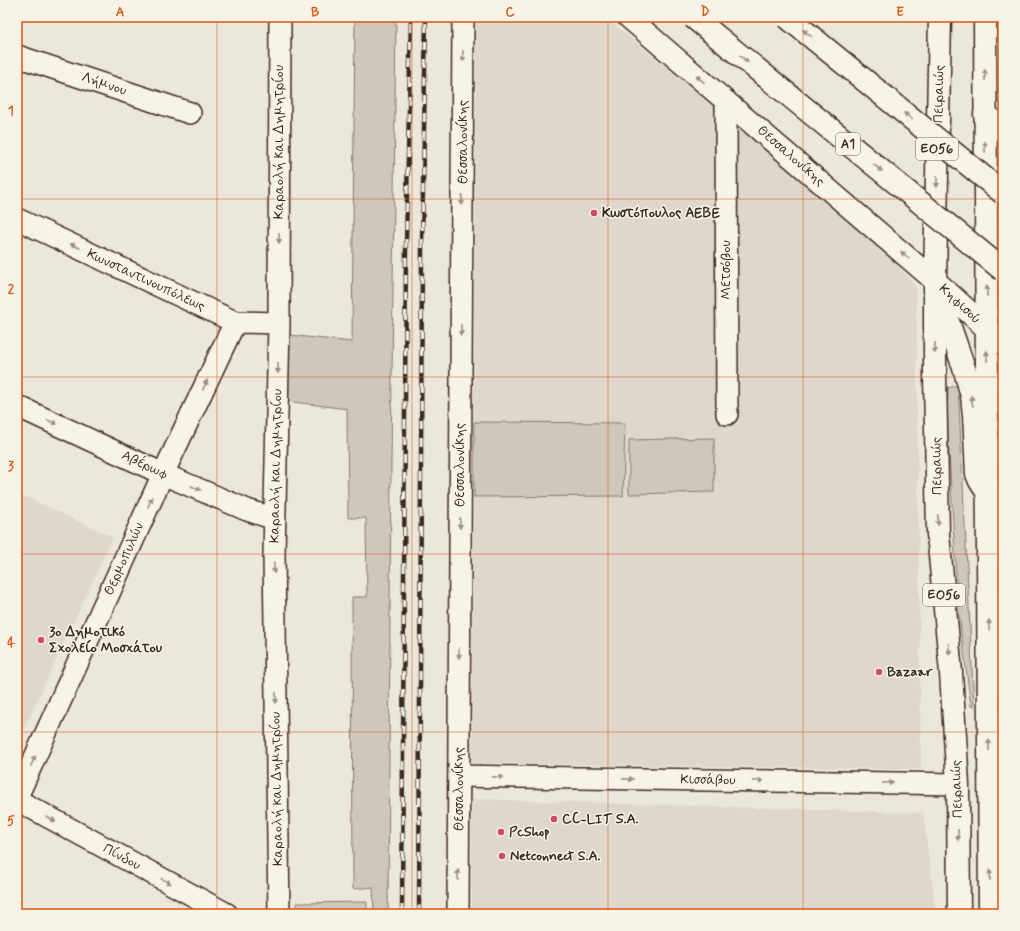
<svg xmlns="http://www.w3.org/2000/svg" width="1020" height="931" viewBox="0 0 1020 931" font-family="Mynerve,sans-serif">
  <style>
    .built { fill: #ddd7cc }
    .green { fill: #cec8bc; stroke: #84796d }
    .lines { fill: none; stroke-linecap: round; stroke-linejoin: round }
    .minor-casing { stroke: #3b2a1e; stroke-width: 24 }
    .tertiary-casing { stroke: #3b2a1e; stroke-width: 25 }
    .secondary-casing { stroke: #3b2a1e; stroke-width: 25 }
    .primary-casing { stroke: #3b2a1e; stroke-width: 25 }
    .minor { stroke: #f7f3e8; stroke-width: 21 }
    .tertiary { stroke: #f7f3e8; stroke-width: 22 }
    .secondary { stroke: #f7f3e8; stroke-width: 22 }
    .primary { stroke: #f7f3e8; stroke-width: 22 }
    .rail-casing { stroke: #3b2a1e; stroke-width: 4.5 }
    .rail { stroke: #f7f3e8; stroke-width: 3; stroke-dasharray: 9; stroke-linecap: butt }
    .motorway-bridge-casing { stroke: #3b2a1e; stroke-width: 25; stroke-linecap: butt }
    .motorway-bridge { stroke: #f7f3e8; stroke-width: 22 }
    .oneway { fill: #998e83 }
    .grid { fill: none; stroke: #df570d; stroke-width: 1; stroke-opacity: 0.55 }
    .poi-dot { fill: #d1495b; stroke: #f7f3e8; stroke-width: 1.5 }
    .labels { text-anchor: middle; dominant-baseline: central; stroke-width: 3; stroke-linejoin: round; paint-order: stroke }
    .shield { fill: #f7f3e8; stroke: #73665b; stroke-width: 1 }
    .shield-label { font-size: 13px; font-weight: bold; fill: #3b2a1e }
    .street-label { font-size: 14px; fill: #3b2a1e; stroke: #f7f3e8 }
    .poi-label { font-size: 14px; font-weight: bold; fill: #3b2a1e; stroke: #f7f3e8; text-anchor: start }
    .neatline { fill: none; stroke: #df570d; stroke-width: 1.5 }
    .grid-label { font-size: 13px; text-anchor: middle; font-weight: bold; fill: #df570d }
  </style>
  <rect width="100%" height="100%" fill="#ece7dc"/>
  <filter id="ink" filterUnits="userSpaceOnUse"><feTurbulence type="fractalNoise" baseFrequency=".025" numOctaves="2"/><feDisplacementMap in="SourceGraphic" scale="8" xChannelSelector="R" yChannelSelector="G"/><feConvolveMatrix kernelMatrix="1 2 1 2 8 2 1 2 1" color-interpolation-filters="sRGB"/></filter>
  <g filter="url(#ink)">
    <!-- built -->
    <path class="built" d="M476,17H605L811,186L896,262L916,287L921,769L472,763Z
      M17,493L113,537L17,744Z
      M472,799L923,813L936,914H472Z"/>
    <!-- green -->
    <path class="green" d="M355,17H396L391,465L388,914H374L373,887L353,889L352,597H367L366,518H348L347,409L286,401L289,335L352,342Z
      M958,385L974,707L971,706L958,607L947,420L948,388Z
      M474,422L625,423L623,496L474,497Z
      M714,438V492L629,494V440Z
      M367,902V914H297V903Z"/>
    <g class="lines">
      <!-- minor casing -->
      <g class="minor-casing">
        <path id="minor" d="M628,17L935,281
          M17,56L190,113
          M726,101L727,414
          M17,219L235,322L279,323
          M17,406L163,474L247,510L275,519
          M459,776L958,784
          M17,797L163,474L235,322
          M17,800L227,914
          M279,914L274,554L279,323L280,17
          M458,914L463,17"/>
      </g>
      <!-- tertiary casing -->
      <g class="tertiary-casing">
        <path id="tertiary" d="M937,289L965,371L972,396L974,415L977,474L980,481L988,493"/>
      </g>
      <!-- secondary casing -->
      <g class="secondary-casing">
        <path id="secondary" d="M985,114L1003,129
          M935,281L1003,343"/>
      </g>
      <!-- primary casing -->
      <g class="primary-casing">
        <path id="primary" d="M940,17L935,281V376L938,534L951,673L958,784L959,914
          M985,17L990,914"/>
      </g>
      <!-- minor -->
      <use href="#minor" class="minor"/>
      <!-- tertiary -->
      <use href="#tertiary" class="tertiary"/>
      <!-- secondary -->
      <use href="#secondary" class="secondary"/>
      <!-- primary -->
      <use href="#primary" class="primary"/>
      <!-- rail casing -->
      <g class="rail-casing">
        <path id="rail" d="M402,914L406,244L411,17
          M419,914L422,244L426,17"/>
      </g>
      <!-- rail -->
      <use href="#rail" class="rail"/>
      <!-- motorway-bridge casing -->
      <g class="motorway-bridge-casing">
        <path id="motorway-bridge" d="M693,17L1003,270
          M787,17L1003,193"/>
      </g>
      <!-- motorway-bridge -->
      <use href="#motorway-bridge" class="motorway-bridge"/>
    </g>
    <!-- one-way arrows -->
    <defs><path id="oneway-solid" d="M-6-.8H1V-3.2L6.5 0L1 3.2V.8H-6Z"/></defs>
    <g class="oneway">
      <use href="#oneway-solid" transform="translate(807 33) rotate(-141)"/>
      <use href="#oneway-solid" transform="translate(463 56) rotate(90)"/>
      <use href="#oneway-solid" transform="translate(744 59) rotate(39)"/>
      <use href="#oneway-solid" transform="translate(985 75) rotate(-90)"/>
      <use href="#oneway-solid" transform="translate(700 79) rotate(-139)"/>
      <use href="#oneway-solid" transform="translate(908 116) rotate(-141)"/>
      <use href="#oneway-solid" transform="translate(985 147) rotate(-91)"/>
      <use href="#oneway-solid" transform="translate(878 168) rotate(39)"/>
      <use href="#oneway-solid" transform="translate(937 182) rotate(91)"/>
      <use href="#oneway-solid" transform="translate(462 200) rotate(90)"/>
      <use href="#oneway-solid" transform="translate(279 238) rotate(90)"/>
      <use href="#oneway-solid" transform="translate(75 246) rotate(-155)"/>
      <use href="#oneway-solid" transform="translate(905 255) rotate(-140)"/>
      <use href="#oneway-solid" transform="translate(987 291) rotate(-91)"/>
      <use href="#oneway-solid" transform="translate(461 330) rotate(90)"/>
      <use href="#oneway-solid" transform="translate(935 348) rotate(90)"/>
      <use href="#oneway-solid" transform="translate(987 356) rotate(-92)"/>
      <use href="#oneway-solid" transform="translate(278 368) rotate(91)"/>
      <use href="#oneway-solid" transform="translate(205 385) rotate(-65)"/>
      <use href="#oneway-solid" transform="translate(972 401) rotate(-99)"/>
      <use href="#oneway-solid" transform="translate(52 422) rotate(25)"/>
      <use href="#oneway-solid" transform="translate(196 488) rotate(23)"/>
      <use href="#oneway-solid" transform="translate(150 502) rotate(-66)"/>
      <use href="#oneway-solid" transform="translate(938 520) rotate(89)"/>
      <use href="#oneway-solid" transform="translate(460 523) rotate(90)"/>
      <use href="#oneway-solid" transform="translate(274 568) rotate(89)"/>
      <use href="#oneway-solid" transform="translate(989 625) rotate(-90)"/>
      <use href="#oneway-solid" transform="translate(949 649) rotate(85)"/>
      <use href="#oneway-solid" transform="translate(459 653) rotate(90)"/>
      <use href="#oneway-solid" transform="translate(276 698) rotate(89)"/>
      <use href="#oneway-solid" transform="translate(989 745) rotate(-90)"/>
      <use href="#oneway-solid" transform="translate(33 761) rotate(-66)"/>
      <use href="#oneway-solid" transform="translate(498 777) rotate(1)"/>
      <use href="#oneway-solid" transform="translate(628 779) rotate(1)"/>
      <use href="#oneway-solid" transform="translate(758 781) rotate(1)"/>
      <use href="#oneway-solid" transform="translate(888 783) rotate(1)"/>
      <use href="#oneway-solid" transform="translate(51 819) rotate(28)"/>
      <use href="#oneway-solid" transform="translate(958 835) rotate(89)"/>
      <use href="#oneway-solid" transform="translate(458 875) rotate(-90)"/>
      <use href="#oneway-solid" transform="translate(990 875) rotate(-90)"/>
      <use href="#oneway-solid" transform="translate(166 881) rotate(28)"/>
    </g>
  </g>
  <!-- grid -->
  <path class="grid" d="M217,17V914M412,17V914M608,17V914M803,17V914M17,199H1003M17,377H1003M17,554H1003M17,732H1003"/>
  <!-- markers -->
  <g class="poi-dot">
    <circle cx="594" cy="213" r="4"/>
    <circle cx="41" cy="640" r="4"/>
    <circle cx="879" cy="672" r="4"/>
    <circle cx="554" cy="819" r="4"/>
    <circle cx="501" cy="832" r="4"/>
    <circle cx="502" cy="856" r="4"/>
  </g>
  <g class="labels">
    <!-- shield labels -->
    <g class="shield">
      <rect x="836" y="133" width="24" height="22" rx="3"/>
      <rect x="916" y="138" width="42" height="22" rx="3"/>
      <rect x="923" y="584" width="42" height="22" rx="3"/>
    </g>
    <g class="shield-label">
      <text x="848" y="144">Α1</text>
      <text x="937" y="149">ΕΟ56</text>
      <text x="944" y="595">ΕΟ56</text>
    </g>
    <!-- street labels -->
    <g class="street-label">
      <text transform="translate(104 84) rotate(18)">Λήμνου</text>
      <text transform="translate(939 94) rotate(-89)">Πειραιώς</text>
      <text transform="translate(279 142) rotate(-90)">Καραολή και Δημητρίου</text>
      <text transform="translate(463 142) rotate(-90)">Θεσσαλονίκης</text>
      <text transform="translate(791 156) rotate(41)">Θεσσαλονίκης</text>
      <text transform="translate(726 270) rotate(-90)">Μετσόβου</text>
      <text transform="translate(146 280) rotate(25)">Κωνσταντινουπόλεως</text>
      <text transform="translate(960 304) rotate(43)">Κηφισού</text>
      <text transform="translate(145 465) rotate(25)">Αβέρωφ</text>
      <text transform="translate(460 465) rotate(-90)">Θεσσαλονίκης</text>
      <text transform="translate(276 466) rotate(-89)">Καραολή και Δημητρίου</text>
      <text transform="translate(937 466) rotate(-91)">Πειραιώς</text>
      <text transform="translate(124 559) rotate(-66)">Θερμοπυλών</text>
      <text transform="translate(708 780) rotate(1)">Κισσάβου</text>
      <text transform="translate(277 789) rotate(-91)">Καραολή και Δημητρίου</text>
      <text transform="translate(459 789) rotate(-90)">Θεσσαλονίκης</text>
      <text transform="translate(957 789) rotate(-92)">Πειραιώς</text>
      <text transform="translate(122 857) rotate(28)">Πίνδου</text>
    </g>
    <!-- poi labels -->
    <g class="poi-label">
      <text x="602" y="213">Κωστόπουλος ΑΕΒΕ</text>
      <text x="49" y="632">3ο Δημοτικό<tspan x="49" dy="16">Σχολείο Μοσχάτου</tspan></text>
      <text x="887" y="672">Bazaar</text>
      <text x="562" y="819">CC-LIT S.A.</text>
      <text x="509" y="832">PcShop</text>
      <text x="510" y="856">Netconnect S.A.</text>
    </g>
  </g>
  <!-- margin -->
  <rect width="1020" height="931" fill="none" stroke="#f7f3e8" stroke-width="44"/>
  <rect x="22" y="22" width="976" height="887" class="neatline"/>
  <g class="grid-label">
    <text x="120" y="16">A</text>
    <text x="315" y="16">B</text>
    <text x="510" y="16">C</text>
    <text x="705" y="16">D</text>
    <text x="900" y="16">E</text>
    <text x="11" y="115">1</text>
    <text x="11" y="293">2</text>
    <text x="11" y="470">3</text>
    <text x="11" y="647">4</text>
    <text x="11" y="825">5</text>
  </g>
</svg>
